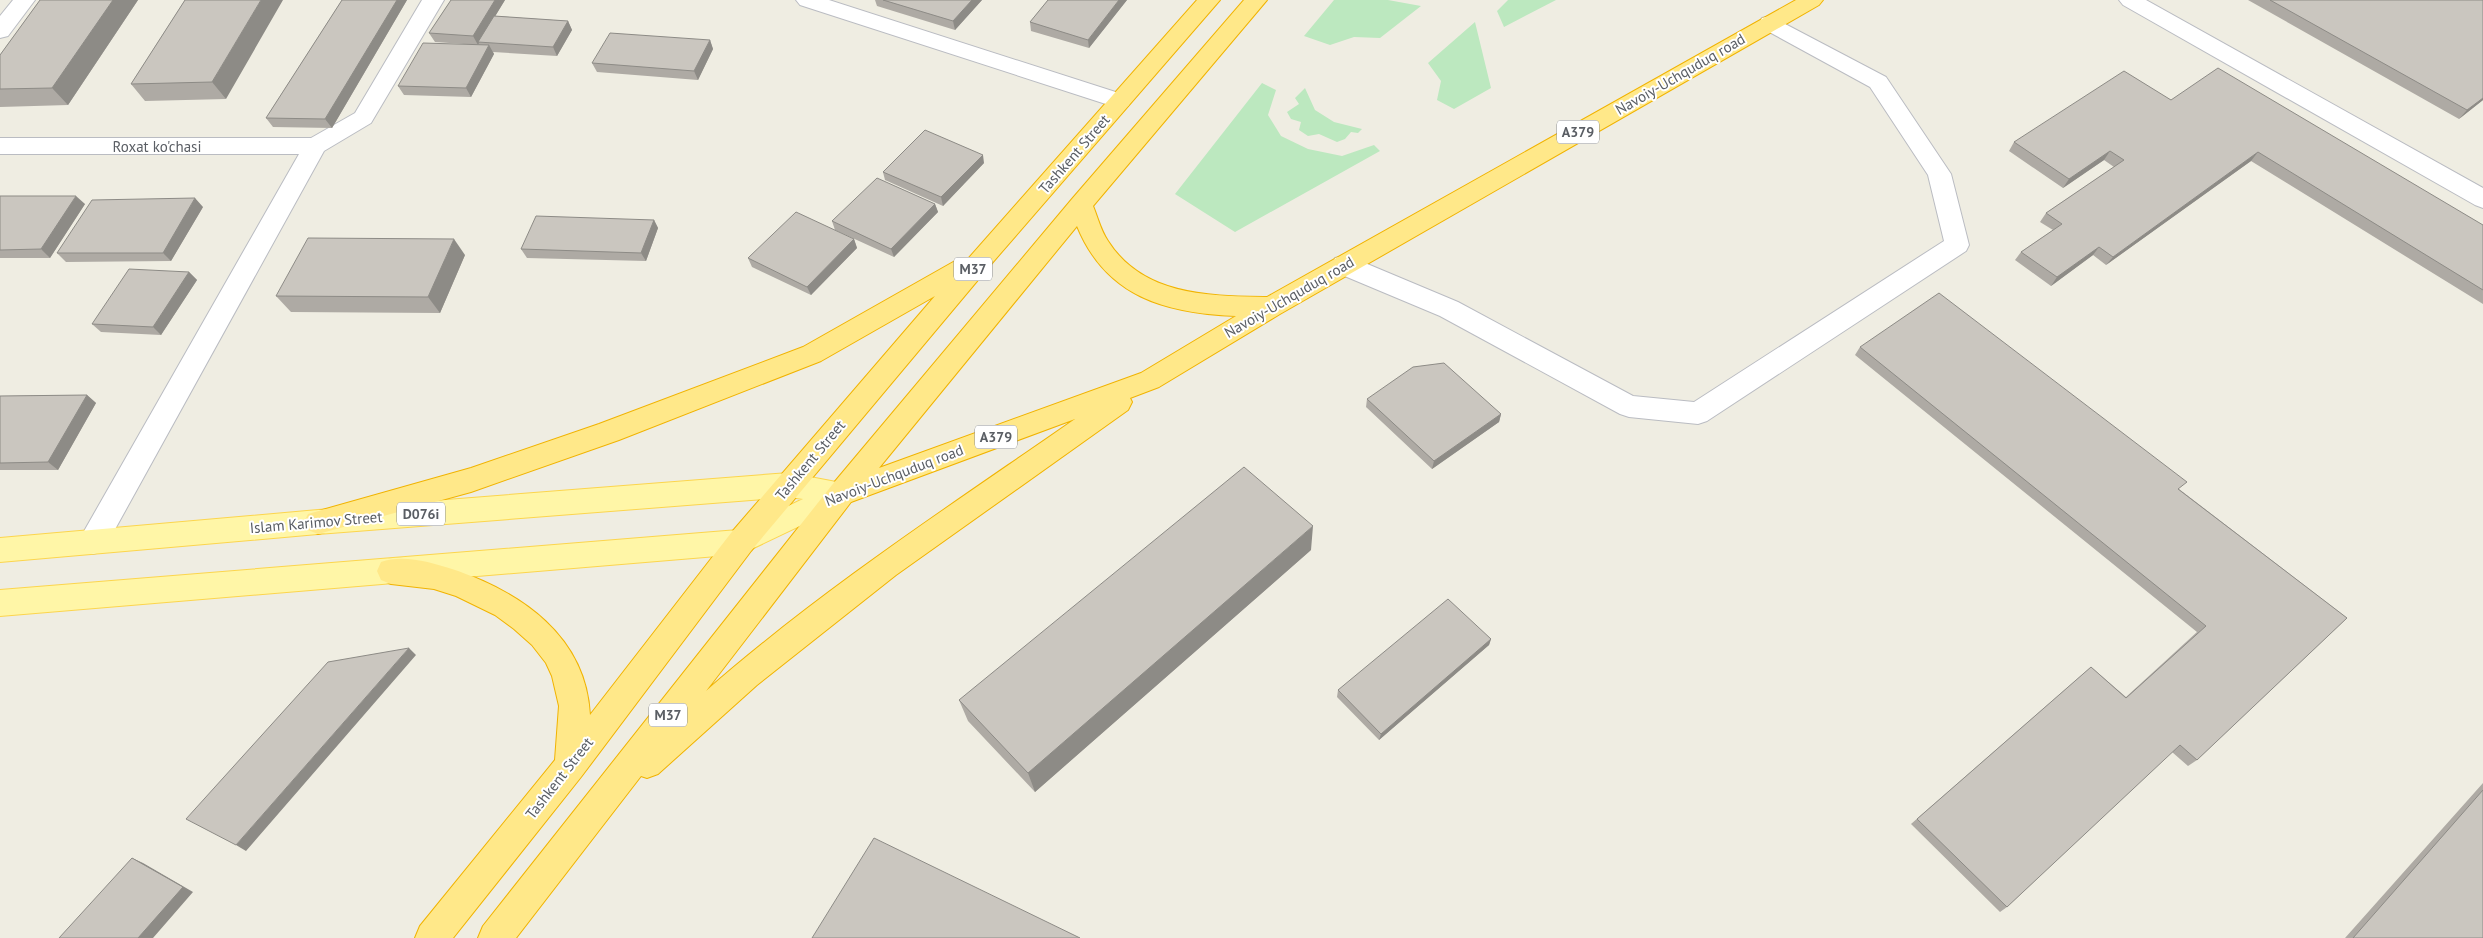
<svg xmlns="http://www.w3.org/2000/svg" width="2483" height="938" viewBox="0 0 2483 938" font-family="'PT Sans',sans-serif">
  <style>
    .green { fill: #bce8bf }
    .lines { fill: none; stroke-linecap: round; stroke-linejoin: round }
    .minor-casing { stroke: #babcc2; stroke-width: 2 }
    .major-casing { stroke: #fcd54d; stroke-width: 2 }
    .highway-casing { stroke: #f1b300; stroke-width: 2 }
    .minor { fill: #fff; fill-rule: evenodd }
    .major { fill: #fff6a7; fill-rule: evenodd }
    .highway { fill: #ffe889; fill-rule: evenodd }
    .wall { fill: #aeaaa4 }
    .shaded-wall { fill: #8d8b86 }
    .building { fill: #cac6bf; stroke: #8d8b86 }
    .labels { text-anchor: middle; dominant-baseline: central; stroke-width: 4; stroke-linejoin: round; paint-order: stroke }
    .shield { fill: #fff; stroke: #8c8e92; stroke-width: 1 }
    .shield-label { font-size: 14px; font-weight: bold; fill: #5a5e64 }
    .street-label { font-size: 15px; fill: #5a5e64; stroke: #fff }
  </style>
  <rect width="100%" height="100%" fill="#efede2"/>
  <!-- green -->
  <path class="green" d="M1334,0H1388L1421,6L1380,38L1354,37L1330,45L1304,36Z
    M1508,0H1556L1504,27L1497,11Z
    M1475,22L1491,88L1454,109L1437,100L1441,81L1428,63Z
    M1262,83L1276,90L1268,115L1281,136L1308,149L1342,156L1374,145L1380,151L1235,232L1175,194Z
    M1305,88L1315,110L1334,122L1362,129L1358,133L1351,132L1345,139L1337,142L1319,134L1308,136L1299,130L1301,122L1291,119L1287,112L1299,104L1295,98Z"/>
  <g class="lines">
    <!-- minor casing -->
    <g class="minor-casing">
      <path id="minor" d="M13,0H35L8,36L0,38V16Z
        M422,0H444L371,123L324,151L103,551L93,554L83,551L79,542L83,533L299,154H0V138H311L355,113Z
        M796,0H829L1128,96L1131,101L1128,106L1120,109L1112,106L800,5Z
        M2119,0H2146L2483,188V208L2475,205L2123,5Z
        M1770,16L1886,77L1951,174L1969,245L1966,251L1707,421L1698,424L1629,417L1620,414L1440,316L1335,272L1332,265L1335,258L1344,256L1353,258L1458,302L1633,396L1694,402L1944,241L1928,175L1870,87L1762,28L1759,23L1762,18Z"/>
    </g>
    <!-- major casing -->
    <g class="major-casing">
      <path id="major" d="M789,473L852,485L856,493L852,501L741,554L0,616V590L738,530L803,499L789,497L318,534L0,562V538L318,510Z"/>
    </g>
    <!-- highway casing -->
    <g class="highway-casing">
      <path id="highway" d="M1197,0H1220L993,262L751,551L581,777L453,938H415L420,926L555,760L559,706L552,676L546,663L532,645L514,629L495,615L456,596L434,589L391,584L381,580L377,571L381,562C402,554 431,562 452,569C521,592 586,636 590,715L731,533L935,296L821,361L619,440L471,492L318,534L308,530L304,522L308,514L471,468L599,424L803,347L955,261L967,260Z
        M1244,0H1267L1093,206C1098,218 1101,231 1108,241C1143,296 1209,296 1267,297L1796,0H1823L1819,5L1280,314L1159,387L1130,398L1132,402L1128,410L896,575L757,685L658,774L647,778L641,776L516,938H478L483,926L832,485L1072,199ZM1077,226C1106,297 1165,313 1236,316L1141,373L879,468ZM1075,419C950,506 821,590 706,691L851,502Z"/>
    </g>
    <!-- minor -->
    <use href="#minor" class="minor"/>
    <!-- major -->
    <use href="#major" class="major"/>
    <!-- highway -->
    <use href="#highway" class="highway"/>
  </g>
  <!-- wall -->
  <path class="wall" d="M40,0H138L68,105L0,107V55Z
    M185,0L226,99L145,101L131,84Z
    M342,0H407L332,128L273,127L266,118Z
    M451,0H505L495,16L568,21L572,30L557,56L493,52L494,54L471,97L404,95L398,86L479,45V44L478,45L435,42L429,33Z
    M875,0H982L955,30L877,6Z
    M1048,0H1127L1089,48L1031,31L1030,22Z
    M2248,0H2483V100L2459,119Z
    M710,40L713,49L698,80L597,72L592,63Z
    M2171,100L2483,225V304L2251,161L2106,265L2093,255L2051,286L2015,260L2021,252L2053,230L2040,222L2046,213L2114,167L2104,160L2063,188L2009,151L2014,142Z
    M984,163L943,206L885,180L883,172Z
    M0,196L85,204L50,258H0Z
    M935,204L938,212L894,257L835,230L832,221Z
    M203,207L171,261L66,262L57,253Z
    M654,220L658,228L646,261L527,258L521,249Z
    M854,239L857,248L811,295L752,267L748,258Z
    M465,255L440,313L291,312L276,296Z
    M189,272L197,280L161,335L101,332L92,324Z
    M1860,347L2179,489L2347,618L2197,760L2188,766L2172,752L2007,907L2000,912L1911,824L2091,667L2126,697L2197,632L1855,355Z
    M87,395L96,403L58,470H0V396Z
    M1367,399L1501,414L1499,422L1432,469L1366,407Z
    M1311,550L1035,792L968,721L959,700Z
    M1491,639L1489,645L1379,740L1337,697L1338,690Z
    M2483,783V938H2345Z"/>
  <!-- shaded-wall -->
  <path class="shaded-wall" d="M113,0H138L68,105L52,88Z
    M261,0H283L226,99L212,82Z
    M397,0H407L332,128L325,119Z
    M495,0H505L479,43L478,42L479,44L478,45L473,36Z
    M972,0H982L955,30L953,21Z
    M1119,0H1127L1089,48L1088,40Z
    M568,21L572,30L557,56L553,47Z
    M710,40L713,49L698,80L694,71Z
    M489,45L494,54L471,97L466,88Z
    M2483,98V100L2459,119L2467,110Z
    M2110,151L2104,160L2063,188L2069,179Z
    M2258,152L2251,161L2106,265L2113,257Z
    M983,155L984,163L943,206L941,197Z
    M76,196L85,204L50,258L41,249Z
    M195,198L203,207L171,261L163,253Z
    M935,204L938,212L894,257L891,249Z
    M654,220L658,228L646,261L641,253Z
    M454,239L465,255L440,313L428,297Z
    M854,239L857,248L811,295L807,287Z
    M2099,247L2093,255L2051,286L2057,277Z
    M189,272L197,280L161,335L153,327Z
    M87,395L96,403L58,470L48,462Z
    M1501,414L1499,422L1432,469L1434,461Z
    M1313,526L1311,550L1035,792L1028,773Z
    M1491,639L1489,645L1379,740L1381,734Z
    M409,648L416,655L246,851L236,845Z
    M132,858L143,863L193,892L153,938H138Z"/>
  <!-- building -->
  <path class="building" d="M40,0H113L52,88L0,89V55Z
    M185,0H261L212,82L131,84Z
    M342,0H397L325,119L266,118Z
    M451,0H495L473,36L429,33Z
    M883,0H972L953,21Z
    M1048,0H1119L1088,40L1030,22Z
    M2270,0H2483V98L2467,110Z
    M494,16L568,21L553,47L478,42Z
    M610,33L710,40L694,71L592,63Z
    M423,43L489,45L466,88L398,86Z
    M2218,68L2483,225V290L2258,152L2113,257L2099,247L2057,277L2021,252L2062,224L2046,213L2124,160L2110,151L2069,179L2014,142L2124,71L2171,100Z
    M925,130L983,155L941,197L883,172Z
    M877,178L935,204L891,249L832,221Z
    M0,196H76L41,249L0,250Z
    M195,198L163,253H57L92,200Z
    M796,212L854,239L807,287L748,258Z
    M536,216L654,220L641,253L521,249Z
    M308,238L454,239L428,297L276,296Z
    M129,269L189,272L153,327L92,324Z
    M1939,293L2187,482L2178,489L2347,618L2197,760L2180,745L2007,907L1917,819L2091,667L2126,698L2206,626L1860,347Z
    M1444,363L1501,414L1434,461L1367,399L1413,367Z
    M87,395L48,462L0,463V396Z
    M1244,467L1313,526L1028,773L959,700Z
    M1448,599L1491,639L1381,734L1338,690Z
    M409,648L236,845L186,819L328,662Z
    M2483,790V938H2353Z
    M874,838L1080,938H812Z
    M132,858L183,887L138,938H59Z"/>
  <g class="labels">
    <!-- shield labels -->
    <g class="shield">
      <rect x="1557" y="120.5" width="42" height="23" rx="4"/>
      <rect x="954" y="257.5" width="38" height="23" rx="4"/>
      <rect x="975" y="425.5" width="42" height="23" rx="4"/>
      <rect x="397" y="502.5" width="48" height="23" rx="4"/>
      <rect x="649" y="703.5" width="38" height="23" rx="4"/>
    </g>
    <g class="shield-label">
      <text x="1578" y="132">A379</text>
      <text x="973" y="269">M37</text>
      <text x="996" y="437">A379</text>
      <text x="421" y="514">D076i</text>
      <text x="668" y="715">M37</text>
    </g>
    <!-- street labels -->
    <g class="street-label">
      <text transform="translate(1680 74) rotate(-30)">Navoiy-Uchquduq road</text>
      <text x="157" y="146">Roxat ko'chasi</text>
      <text transform="translate(1074 154) rotate(-49)">Tashkent Street</text>
      <text transform="translate(1289 297) rotate(-30)">Navoiy-Uchquduq road</text>
      <text transform="translate(810 460) rotate(-50)">Tashkent Street</text>
      <text transform="translate(894 475) rotate(-21)">Navoiy-Uchquduq road</text>
      <text transform="translate(316 522) rotate(-5)">Islam Karimov Street</text>
      <text transform="translate(559 778) rotate(-52)">Tashkent Street</text>
    </g>
  </g>
</svg>
